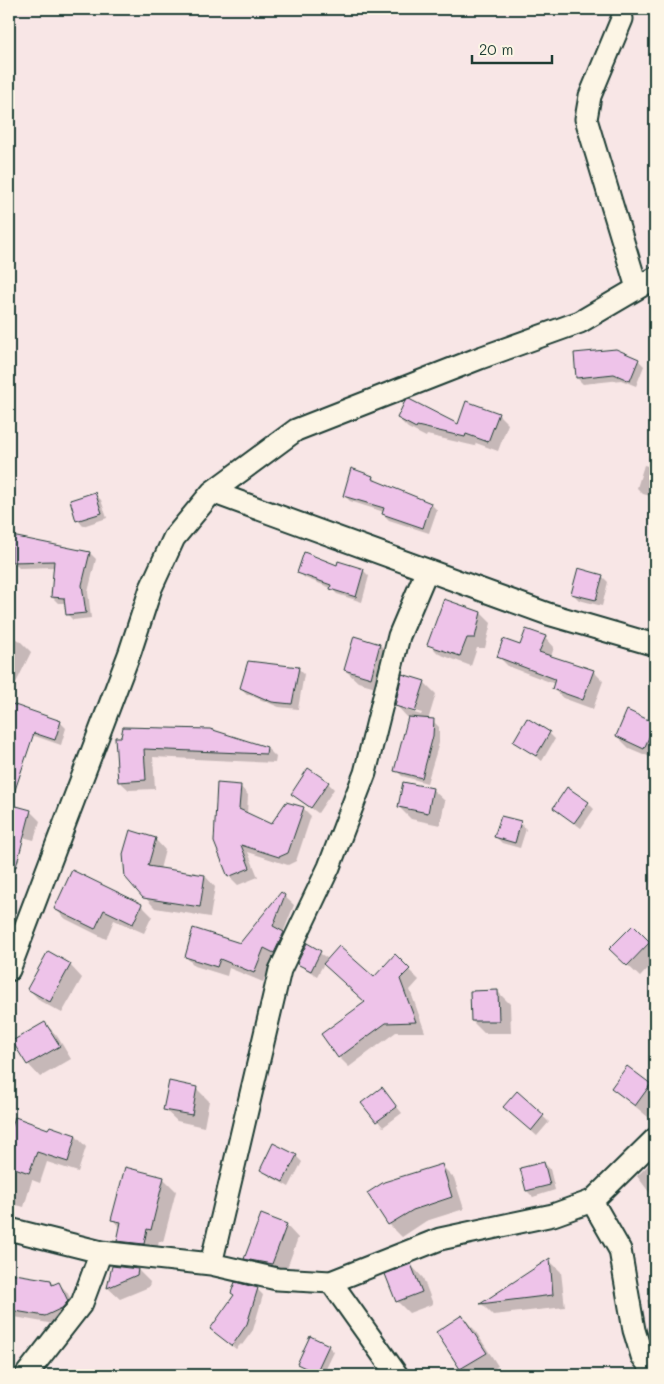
<svg xmlns="http://www.w3.org/2000/svg" width="664" height="1384" viewBox="0 0 664 1384" font-family="Mali,sans-serif">
  <style>
    .shadow { fill: #0003; fill-rule: evenodd }
    .building { fill: #eec3e9; stroke: #1f3d34 }
    .lines { fill: none; stroke-linecap: round; stroke-linejoin: round }
    .street-casing { stroke: #1f3d34; stroke-width: 25 }
    .street { stroke: #fcf5e5; stroke-width: 21 }
  </style>
  <rect width="100%" height="100%" fill="#f8e6e6"/>
  <filter id="ink" filterUnits="userSpaceOnUse"><feTurbulence type="fractalNoise" baseFrequency=".02" numOctaves="2"/><feDisplacementMap in="SourceGraphic" scale="10" xChannelSelector="R" yChannelSelector="G"/><feConvolveMatrix kernelMatrix="1 2 1 2 8 2 1 2 1" color-interpolation-filters="sRGB"/></filter>
  <g filter="url(#ink)">
    <!-- shadow -->
    <path class="shadow" d="M655,180V192L650,183Z
      M638,360L644,366L636,386L621,380L583,384L577,378Z
      M498,414L508,424L498,451L476,443L475,446L427,435L426,437L408,428L398,418L458,425Z
      M644,465L655,468V497L643,494L637,488Z
      M373,477L379,483L431,504L437,510L429,533L389,520L383,514L384,512L350,501L344,495Z
      M95,494L101,500L107,518L83,526L78,520Z
      M13,537L90,553L96,559L88,592L91,618L73,620L67,614L66,603H58L52,597L55,567L19,568L13,562Z
      M338,566L363,570L369,576L362,602L337,594L331,588L305,578L299,572Z
      M602,576L608,582L602,606L579,600L573,594Z
      M481,613L491,623L485,648H477L471,666L439,654L429,644Z
      M9,635L19,640L31,652L15,685L9,682Z
      M545,637L554,647L551,657L593,671L603,681L593,709L563,698L553,689L555,684L508,666L498,656Z
      M380,645L392,657L383,689L358,682L345,670Z
      M298,668L304,674L298,709L279,707L247,694L241,688Z
      M424,682L436,694L428,720L433,721L439,727V743L427,783L402,776L396,770L408,718L396,705ZM408,709L422,713L421,715L408,711Z
      M628,712L655,724V759L629,748L617,736Z
      M60,722L66,728L61,745L29,734Z
      M549,733L555,739L542,761L515,742Z
      M117,739L267,748L276,757L275,763L153,757L155,789L129,790L119,781Z
      M328,783L334,789L318,813L292,794Z
      M240,786L248,795L247,814L271,825L303,808L311,816L296,861L288,865L248,852L258,877L238,885L229,876Z
      M432,789L445,801L440,825L411,819L399,807Z
      M588,803L594,809L581,828L554,808Z
      M9,805L30,811L40,821L34,840L19,836L9,852Z
      M520,823L526,829L520,848L502,843L496,837Z
      M155,839L165,850L160,869L205,876L215,887L210,917L155,908L126,877Z
      M284,896L294,905L283,933L293,943L284,961L274,956L263,982L229,968L227,976L195,966L186,957L241,944Z
      M141,905L152,916L144,933L114,920L106,939L66,919L55,909Z
      M633,927L655,950V961L640,977L611,949Z
      M307,945L327,958L317,976L298,964Z
      M395,956L419,980L410,990L425,1032H396L349,1067L339,1057L366,1003L334,974L374,979Z
      M70,965L82,978L62,1013L40,1001L28,988Z
      M498,992L510,1004L511,1033H484L472,1021Z
      M45,1023L57,1036L71,1059L40,1077L28,1064Z
      M627,1068L655,1090V1107L648,1117L613,1088Z
      M196,1088L209,1101L204,1127L177,1121L164,1109Z
      M517,1093L549,1122L537,1136L511,1113Z
      M387,1095L402,1113L383,1127L363,1103Z
      M50,1128L76,1136L86,1147L78,1172L47,1162L40,1183L32,1180L24,1207L9,1203V1138L49,1131Z
      M296,1156L302,1162L289,1187L268,1175L262,1169Z
      M655,1159V1194L652,1196L637,1176Z
      M544,1163L550,1169L555,1190L533,1197L527,1191Z
      M441,1165L454,1178L464,1209L426,1221L402,1237L389,1224L369,1193Z
      M126,1168L164,1179L176,1191L163,1242L159,1241L156,1256L131,1253L118,1241L121,1228L113,1220Z
      M286,1225L298,1238L284,1276L258,1271L246,1258Z
      M549,1260L561,1272L565,1307L493,1315L482,1304Z
      M411,1265L423,1278L433,1304L409,1313L397,1301Z
      M113,1267L138,1270L150,1282L149,1287L120,1299L108,1288Z
      M9,1274L50,1281L55,1285L59,1284L67,1292L76,1310L54,1324L9,1316Z
      M257,1289L263,1295L253,1330L242,1345L241,1344L236,1349L211,1329Z
      M655,1298V1335L647,1300Z
      M462,1317L474,1329L498,1366L483,1375H468L438,1332Z
      M328,1346L334,1352L323,1375H316L298,1364Z"/>
    <!-- building -->
    <path class="building" d="M616,349L639,359L630,381L614,374L576,378L574,353Z
      M409,399L458,424L466,401L499,413L488,442L466,434L465,437L417,426L416,428L397,418L405,401Z
      M351,468L373,476L372,479L431,503L423,528L382,514L384,508L343,496Z
      M95,492L102,513L76,521L70,500Z
      M12,536L90,552L82,585L86,613L66,615L64,598L51,597L54,561L12,562Z
      M304,552L337,565L338,561L364,569L356,597L330,589L331,585L297,573Z
      M578,568L603,575L596,600L571,594Z
      M444,599L481,612L475,638H467L460,656L427,645Z
      M526,629L546,636L539,652L594,670L583,700L552,689L555,679L497,657L503,639L520,645Z
      M354,636L380,644L371,678L344,670Z
      M248,661L299,667L292,704L272,702L240,688Z
      M402,674L425,681L415,712L395,706Z
      M9,703L61,721L55,740L34,733L13,796H9Z
      M627,710L655,723L644,749L616,736Z
      M408,717L434,719L433,736L422,778L394,771Z
      M527,718L550,732L536,756L513,742Z
      M123,727L210,729L267,747L266,754L144,749L146,780L118,782L115,737H121Z
      M308,768L329,782L311,808L291,794Z
      M403,782L433,788L428,813L398,807Z
      M217,783L241,785L239,809L271,824L286,802L304,807L288,853L279,857L241,845L250,868L228,877L214,842Z
      M567,787L589,802L574,823L553,808Z
      M9,804L31,810L16,867L9,866Z
      M501,816L521,821L515,843L494,837Z
      M130,830L156,838L148,866L205,875L200,907L143,898L125,877L123,854Z
      M72,870L142,904L133,924L104,910L95,929L54,909Z
      M281,892L285,895L273,926L284,932L274,953L264,948L254,973L220,959L217,967L185,957L193,928L240,943Z
      M633,925L650,942L627,966L609,949Z
      M307,943L321,951L311,971L297,964Z
      M339,946L374,977L395,954L410,969L400,979L416,1022L386,1023L338,1058L321,1034L365,1002L323,964Z
      M48,951L71,964L50,1002L27,989Z
      M498,990L499,1021H471L470,991Z
      M45,1022L60,1046L27,1065L12,1041Z
      M627,1066L651,1084L635,1106L611,1088Z
      M169,1081L197,1087L192,1115L163,1110Z
      M382,1087L397,1107L376,1122L361,1103Z
      M517,1091L544,1115L531,1131L503,1107Z
      M15,1117L48,1129L50,1126L76,1135L68,1162L37,1152L29,1173L9,1166V1136Z
      M273,1143L297,1155L283,1182L260,1170Z
      M544,1162L550,1185L526,1191L520,1168Z
      M442,1164L452,1197L413,1210L388,1225L367,1193L384,1182Z
      M125,1167L164,1177L151,1230L147,1229L144,1244L117,1241L121,1222L111,1220Z
      M261,1214L287,1224L272,1264L244,1259Z
      M550,1258L553,1295L480,1304Z
      M411,1264L422,1292L396,1302L385,1274Z
      M112,1266L138,1269L137,1275L107,1288Z
      M9,1273L51,1280L52,1285L59,1282L68,1301L62,1308L45,1316L9,1310Z
      M235,1282L258,1288L247,1324L232,1346L210,1329L234,1295L231,1293Z
      M462,1315L487,1353L460,1369L436,1332Z
      M310,1336L329,1345L316,1373L297,1364Z"/>
    <g class="lines">
      <!-- street casing -->
      <g class="street-casing">
        <path id="street" d="M622,19L590,96L586,119L637,288
          M212,492L548,614L655,645
          M9,970L130,652L151,588L174,538L212,492L296,430L480,358L580,322L655,278
          M592,1201L620,1250L634,1330L642,1356L655,1373
          M9,1229L101,1252L211,1264L277,1279L331,1282L440,1239L553,1215L592,1201L655,1139
          M211,1264L280,970L329,867L365,773L399,636L427,570
          M331,1282L397,1375
          M26,1375L82,1303L101,1252"/>
      </g>
      <!-- street -->
      <use href="#street" class="street"/>
    </g>
  </g>
  <!-- margin -->
  <rect width="664" height="1384" fill="none" stroke="#fcf5e5" stroke-width="30"/>
  <rect x="15" y="15" width="634" height="1354" fill="none" stroke="#1f3d34" stroke-width="2" filter="url(#ink)"/>
  <!-- scale -->
  <path d="M472 55v8h80v-8" fill="none" stroke="#1f3d34" stroke-width="2.5"/>
  <text x="479" y="55" font-size="15" fill="#1f3d34" stroke="#fcf5e5" stroke-width="4" paint-order="stroke">20 m</text>
</svg>
